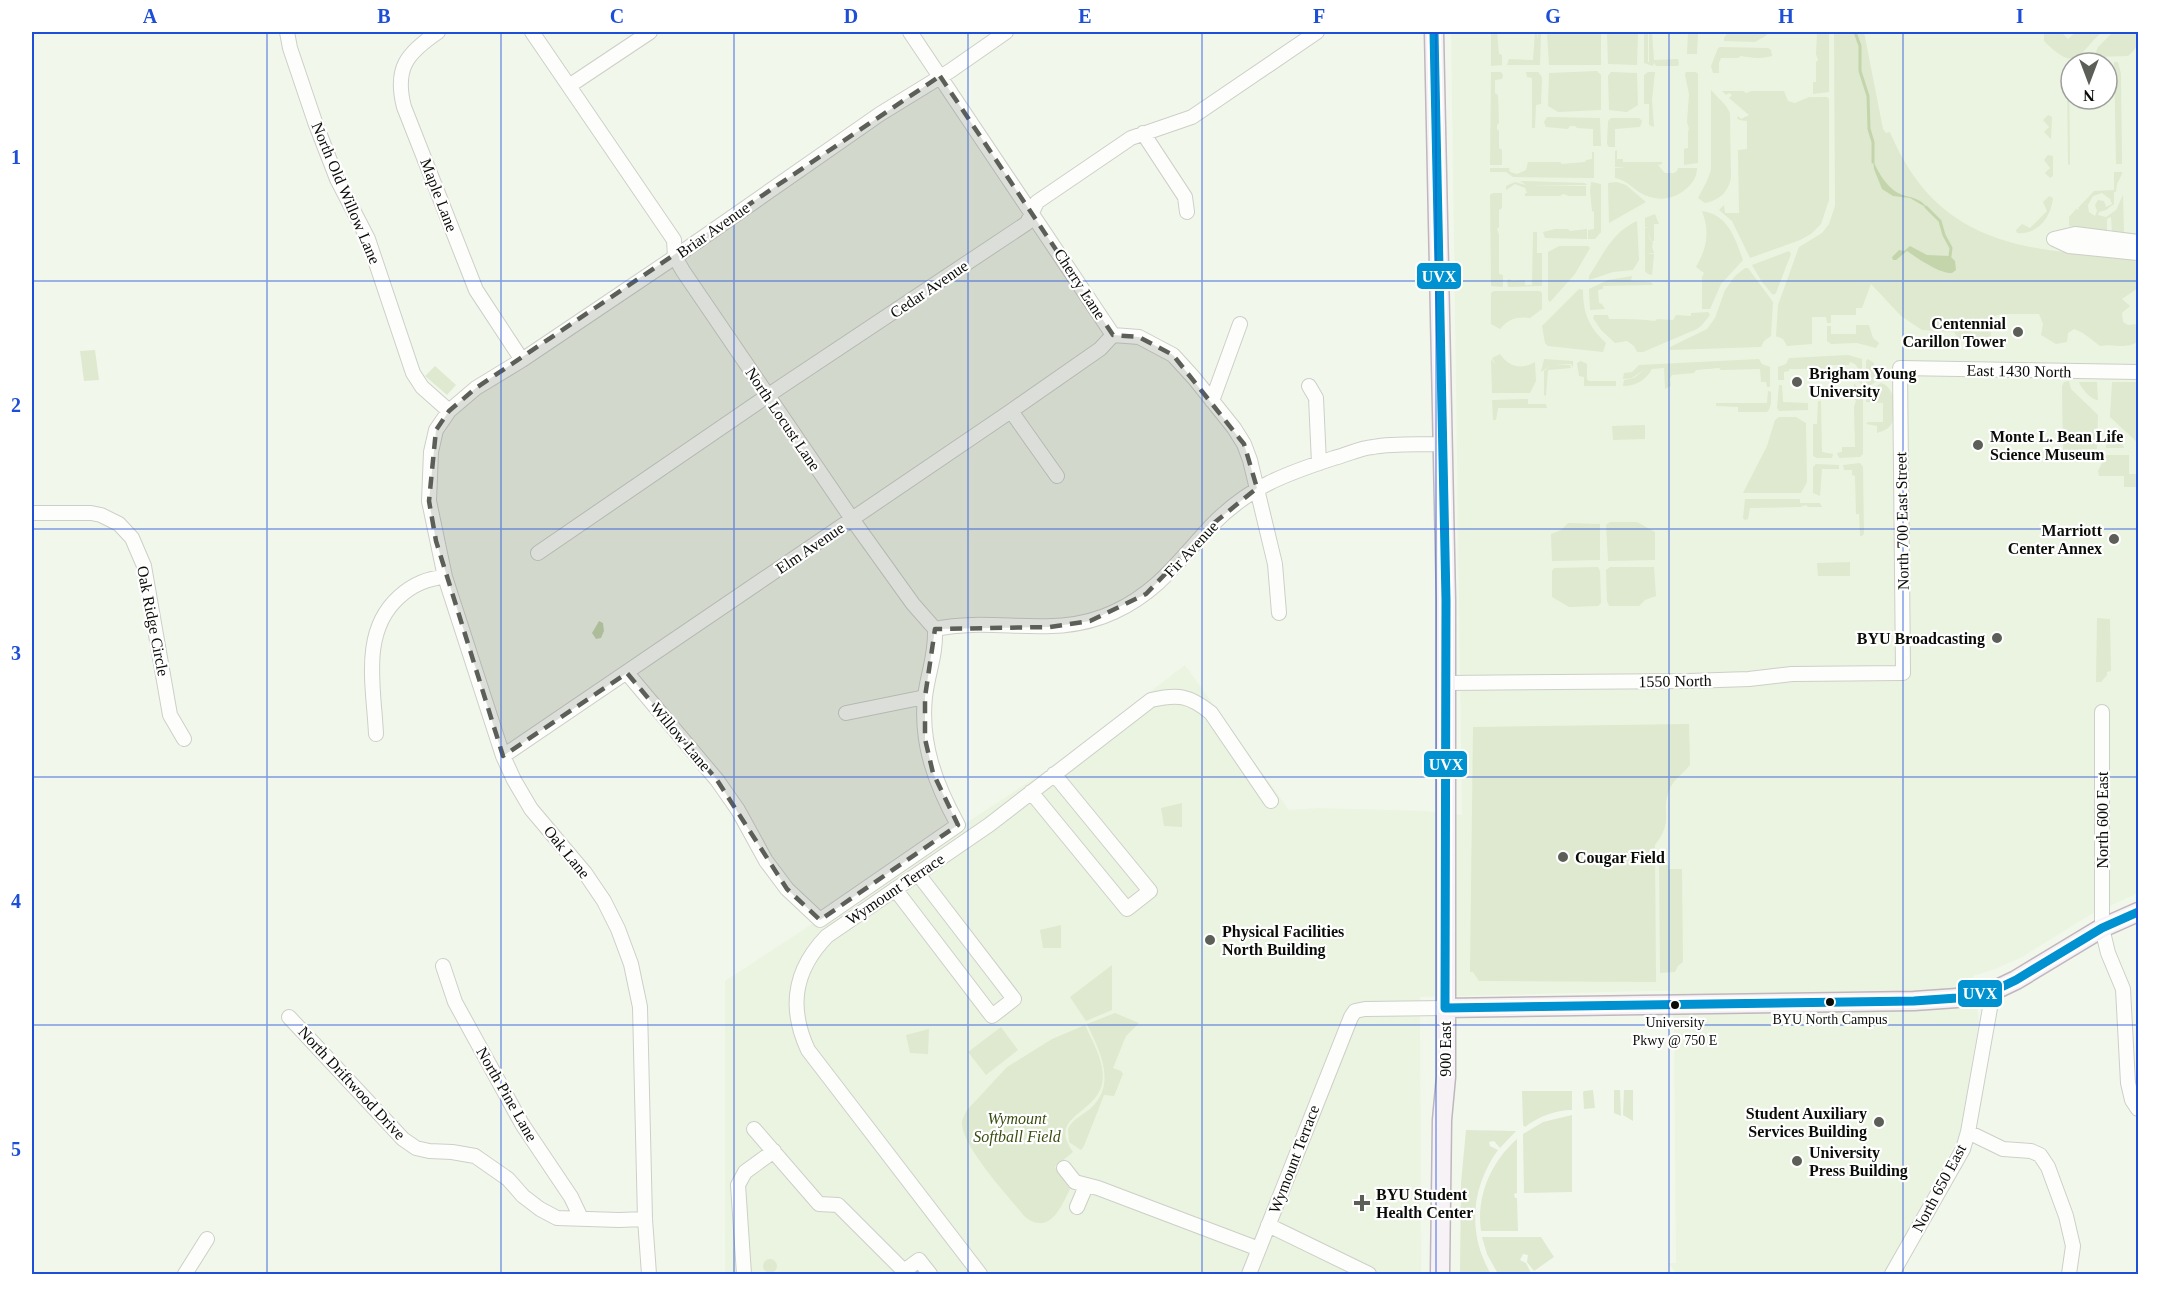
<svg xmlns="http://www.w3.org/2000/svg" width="2170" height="1306" viewBox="0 0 2170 1306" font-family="'Times New Roman',serif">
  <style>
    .built { fill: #ebf4e0; fill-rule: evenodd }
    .green { fill: #dee9cf; fill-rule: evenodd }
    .water { fill: #c4d5ab }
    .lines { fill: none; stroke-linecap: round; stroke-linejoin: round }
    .stream { stroke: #c4d5ab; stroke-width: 3 }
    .minor-casing { stroke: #cccfc7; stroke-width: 16 }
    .major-casing { stroke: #bfb7bd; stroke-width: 21 }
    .minor { stroke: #fdfefc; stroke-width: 14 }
    .major { stroke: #f6f2f6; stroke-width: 18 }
    .bus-1-casing { stroke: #fff; stroke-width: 14 }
    .bus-1 { stroke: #0091d0; stroke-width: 9 }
    .marked { fill: #5b5f57; fill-opacity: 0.2; stroke: #5b5f57; stroke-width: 4.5; stroke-dasharray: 12 8; stroke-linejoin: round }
    .grid { fill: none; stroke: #1d4ed8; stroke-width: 1.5; stroke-opacity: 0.55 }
    .poi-dot { fill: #5b5f57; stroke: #fff; stroke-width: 2 }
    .bus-dot { fill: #0a0d07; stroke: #fff; stroke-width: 2 }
    .labels { text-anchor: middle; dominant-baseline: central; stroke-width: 4.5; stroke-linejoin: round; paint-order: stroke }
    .bus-label { font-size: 14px; fill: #0a0d07; stroke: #fff }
    .street-label { font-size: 16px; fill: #0a0d07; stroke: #fff }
    .poi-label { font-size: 16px; font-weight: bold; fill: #0a0d07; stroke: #fff; text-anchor: start }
    .park-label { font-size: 16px; font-style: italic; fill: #3a4d11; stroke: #fff }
    .line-badge { stroke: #fff; stroke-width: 2 }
    .badge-label { font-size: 16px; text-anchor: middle; font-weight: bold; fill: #fff }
    .neatline { fill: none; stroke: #1d4ed8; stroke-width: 2 }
    .grid-label { font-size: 20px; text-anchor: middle; font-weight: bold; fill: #1d4ed8 }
  </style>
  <rect width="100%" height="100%" fill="#f2f7ec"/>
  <!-- built -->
  <path class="built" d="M1451,32H2138V893L2090,915L2022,957L1995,969L1973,976L1979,1022L1959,1137L1886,1270L1885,1274H1677L1668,1263H1676L1674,1030L1671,991H1648L1420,997L1421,1274H725V981L1047,770L1185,665L1289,810L1318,808L1426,811L1462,815ZM2071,63H2107V99H2071Z"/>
  <!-- green -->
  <path class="green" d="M1491,32H1497L1499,54L1502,55V65L1491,66Z
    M1535,32H1537V40L1538,34H1541L1540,65H1507L1509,59L1533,60Z
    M1550,32H1601V65H1549L1547,33Z
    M1607,32H1638L1637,65L1608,64Z
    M1649,32H1652L1654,60L1678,59L1679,64L1678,66H1657L1655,65L1654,62L1653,66L1644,63V34H1648V62H1649Z
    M1688,32H1698L1697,54H1687Z
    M1728,32H1767V35L1755,42L1724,41V38Z
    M1817,32H1829V92L1813,94V82H1816V62L1818,60L1816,54Z
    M1834,32H1864L1883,129L1886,133L1890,132C1938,247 2028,252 2138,257V288L2122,299L2130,306L2122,313L2123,322L2128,325L2138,324V342C2122,350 2116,343 2100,346L2083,333L2074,329L2068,333L2067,342L2056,344L2041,335L2043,324L2039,314H2001L1989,318L1991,336L1982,340H1959L1954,332L1922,330L1901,316L1871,284L1862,308H1856V315H1831V323H1827L1826,317H1812V344L1787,346L1783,339L1776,336L1778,305L1799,247L1822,233L1829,224L1835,206Z
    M2044,32H2061L2068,39L2076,32H2102C2078,53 2078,75 2044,41Z
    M2113,32H2138C2139,44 2137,48 2128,56L2094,57L2098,47Z
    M1720,47L1768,48L1771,50L1772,56C1762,59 1751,58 1741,56L1738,58H1721L1719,63V73H1713L1711,66L1718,48Z
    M2114,62H2118L2121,74L2122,164H2116Z
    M1597,71L1601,75V110L1558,112L1548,106L1549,73Z
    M2067,71L2069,72L2070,165L2068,164Z
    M1491,72H1501L1503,75L1502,79L1495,80V93L1498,95L1499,123L1497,125V129L1499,131V148L1502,150V165H1490Z
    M1526,72H1538L1542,77L1541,104L1536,105L1535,128H1532V78L1527,77Z
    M1611,72L1637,73L1638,105L1627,112L1609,110L1608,76Z
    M1648,72H1655L1652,100L1654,127L1649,125V104H1644V75Z
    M1686,72H1696L1698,74V163L1684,165V149L1688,148V131L1689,129L1687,122L1689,94L1685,75Z
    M1711,90L1726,106L1730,113L1731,178C1728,192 1720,200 1705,203L1698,198L1707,181L1711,170Z
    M1722,91H1743L1746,93L1752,91H1784L1788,101L1795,103L1809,97H1827L1829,99V200L1821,224L1811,234L1800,240L1750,258L1732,221L1719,210L1724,205L1725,213H1739L1738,150L1747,149V121L1739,120L1737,118L1738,116L1741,119L1749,115L1729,98L1732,95L1729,93L1726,95Z
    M2048,115L2052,117L2051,139L2044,132L2049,127L2043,120Z
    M1547,117L1600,118L1601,146H1593V129L1577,128L1575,126H1570L1568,129L1546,127L1544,122Z
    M1611,118H1639L1642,121L1640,127L1615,129V147H1609L1607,144L1608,121Z
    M1617,150V159H1623V162H1662V164L1658,165L1665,173H1674L1677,171L1678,168H1697C1697,176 1693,183 1687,188C1673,201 1655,202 1639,192C1630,186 1626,180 1615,178V168L1626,167H1615V151Z
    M1592,152H1594V178L1513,177L1506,172H1490V168H1509L1510,172L1517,174L1526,170L1528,162H1560L1562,164L1585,162L1586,160L1592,159Z
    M2048,155L2053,156V176L2050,178L2045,173L2050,168L2044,160Z
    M2114,172H2122V174L2117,184L2116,192H2114V204L2106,210L2099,212L2098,215L2106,217L2116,210L2123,195L2124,232L2138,234V236L2112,234L2111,217L2107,219V234L2069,226V217L2076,209L2079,210L2078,208L2094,191L2114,190ZM2102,193L2110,199L2112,204L2106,207L2104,201L2098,200L2095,205L2097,211L2095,216L2089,212L2088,205L2093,196Z
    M1520,181L1585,183L1587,185L1526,186H1586V196H1569L1563,194L1560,196H1525V193H1527L1525,188L1515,184L1506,190V186L1515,182L1526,185Z
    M1591,182L1601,184V232L1595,239H1588V230L1594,229V212L1592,211L1590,190Z
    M1617,182L1626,185L1646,202L1609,223L1608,183Z
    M1493,193H1502V208L1499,210V227L1497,229L1499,235V274L1503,275V286L1502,287L1491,286L1490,195Z
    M2049,196L2053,198C2051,217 2038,235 2017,233L2016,230L2022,224L2030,228L2047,211L2043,202Z
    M1702,211C1729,215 1735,239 1743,260L1721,284L1710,309H1702V277L1704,273L1696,267C1707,248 1710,232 1702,211Z
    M1655,214L1659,224H1654V241H1651L1647,229L1650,240L1653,242L1652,247L1654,253L1646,254H1654L1652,275L1648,274L1645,271V228L1648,227H1645V218Z
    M1637,221L1639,260L1633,270L1613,272L1589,280V276C1603,255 1612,232 1637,221Z
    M1555,229H1568L1570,231L1587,229V239L1545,238L1543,232Z
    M1533,232H1537V253H1542V286L1508,287L1507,281L1509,279L1512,281L1525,280V285H1532Z
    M1559,246H1588L1590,248L1575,274L1550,302L1548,300V252Z
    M1789,251L1791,254L1776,293L1773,295L1762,282L1752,265Z
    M1745,268H1748L1773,302L1771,336L1764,341L1761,347L1670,350V347L1707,329L1715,318L1725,290L1735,276Z
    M1632,276L1631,281L1651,282L1653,285L1603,286V289L1598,290L1599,303L1602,304L1605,309L1590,310L1589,289L1608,280Z
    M1579,289L1583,290C1583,314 1589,327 1606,343L1603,352L1548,346L1545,343L1542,326Z
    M1494,291H1540L1542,293V309L1530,318C1516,316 1509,319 1500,329L1491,324V293Z
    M1708,312L1710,315L1702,325L1697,329L1643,352H1637L1634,346L1627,341L1615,343L1601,330L1593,318L1594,315H1608L1609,319C1624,319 1639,319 1655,321L1657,319L1673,320L1676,315L1691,316V313Z
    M1856,325H1869L1873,338L1879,343L1876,348L1857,343L1831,344L1827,341V326H1831V334H1856Z
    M95,350L99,380L84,381L80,351Z
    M1500,354C1509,367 1521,370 1535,362L1536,381L1530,393H1492L1491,359L1496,365L1492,358Z
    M1848,355L1862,359V384L1857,381C1861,373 1859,364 1850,362L1849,365H1829L1828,369H1789V371L1784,372V380H1778V367L1786,364L1789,358Z
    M1544,359L1573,361V368L1571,364H1555L1570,365L1571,368L1548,370L1546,396L1544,395V371L1551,365L1541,372Z
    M1759,359L1762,364L1770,367V387H1767L1766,382H1761L1760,369L1721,370L1719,368L1696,370L1694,373L1672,375L1670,379L1671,386L1665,389L1664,368L1652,369C1646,380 1636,386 1623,386L1624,380L1634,378L1645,369L1632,378L1623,379L1624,373L1632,372L1639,365Z
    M1868,359L1874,363V374L1878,380L1868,387L1866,384V361Z
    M1581,361L1587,364V379L1589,381H1616V386H1584V377L1579,376L1577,363Z
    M435,366L456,385L447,395L425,376Z
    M2069,381L2071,389L2098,415L2097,449L2063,450L2062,386L2064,382Z
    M2079,382H2097L2098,400C2091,400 2081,388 2079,382Z
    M2112,382H2138V443L2110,417Z
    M1854,383L1863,394V454L1860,457L1839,458L1837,453L1842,452V447H1855L1854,407L1856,401L1854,399Z
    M1881,383C1896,386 1898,416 1890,426C1887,430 1882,431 1877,433V426L1866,424L1868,422H1883V403L1866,402V393Z
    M1779,385H1782L1783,402L1808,403V410L1779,411L1777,408Z
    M1768,391L1771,392C1771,399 1772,407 1767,412H1738V407L1716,406V403H1767Z
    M1528,399V404H1546L1547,408H1498L1496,420H1493L1492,400Z
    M1818,401H1821L1822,452L1833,454L1832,458H1817L1813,456V424H1817Z
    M1796,417L1806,423L1807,482L1801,493H1743L1767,446L1775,420L1779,417Z
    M1645,425V439L1613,440L1612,426Z
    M2107,431L2123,445L2124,448H2106Z
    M2106,455H2129V474H2138V487H2124V476H2099L2098,471Z
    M1860,463L1863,467L1864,534L1862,536H1860L1859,514H1856L1855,476L1852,475V470H1844L1843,465Z
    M1816,464L1839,465V469H1822L1820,496L1813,493V467Z
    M1745,499H1800V503H1820L1822,507H1808L1806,505L1800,507L1750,508L1748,519L1745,520L1743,518Z
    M1610,522H1637L1655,532V560L1608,561L1606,525Z
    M1568,523L1600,524V560L1552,561L1551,534L1561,530Z
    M1850,562V576H1818L1817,563Z
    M1598,567L1600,571L1601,603L1598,606L1569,607L1552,597V571L1554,568Z
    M1610,567H1654L1656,596L1645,600L1639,606H1609L1607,601L1606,570Z
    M2097,618L2110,619L2111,671L2107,672V675L2101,682H2096Z
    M1689,724L1690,765C1683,774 1673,779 1669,791C1660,814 1675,819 1655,845L1656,982L1479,981L1473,972H1470L1473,727Z
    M1182,803V827L1164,826L1161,808Z
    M1659,861H1663L1664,865H1669V869H1682L1683,962L1678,966L1675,972L1660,973Z
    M1061,925V948H1043L1040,930Z
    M1112,965V1010L1086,1021L1070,997Z
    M1115,1013L1139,1023L1126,1036L1113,1068L1121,1071L1123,1074L1114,1096L1104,1095L1084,1146L1081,1150L1069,1142L1068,1129C1073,1118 1084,1115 1092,1107C1117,1082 1099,1050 1087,1024Z
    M1085,1025C1093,1043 1106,1063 1102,1084C1095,1115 1047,1116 1073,1152L1055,1167L1070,1189C1061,1207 1050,1236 1025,1217C1009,1197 962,1147 962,1123C962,1119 965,1114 967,1110L1007,1067L1052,1039Z
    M1001,1027L1018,1050L986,1075L968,1052Z
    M929,1029L928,1054L910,1053L906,1035Z
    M1593,1090L1595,1108L1584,1109L1583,1092L1584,1091Z
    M1614,1090H1620L1621,1116L1614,1113Z
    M1624,1090H1633V1121L1623,1115Z
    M1522,1091H1572V1110C1556,1110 1537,1117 1525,1127L1523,1125Z
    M1572,1115V1192L1524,1193L1523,1134L1543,1122Z
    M1466,1130L1516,1131L1500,1148L1494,1141L1489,1142L1490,1146L1498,1150C1471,1187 1467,1234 1491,1274H1460L1461,1183Z
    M1517,1139V1193L1514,1194L1515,1198H1517L1518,1231H1481C1476,1196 1491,1162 1517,1139Z
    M1482,1237H1541L1554,1257L1534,1271L1527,1262L1528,1255L1523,1254L1520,1260L1526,1263L1531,1273L1529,1274H1498L1487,1254Z
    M763 1266a7 7 0 1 1 14 0a7 7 0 1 1-14 0Z"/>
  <!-- water -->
  <path class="water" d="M1873,159C1876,170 1887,187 1898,193C1908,198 1921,197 1927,208L1910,198L1893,196L1882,189L1874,169Z
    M1910,246L1927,255L1950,256L1955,261L1956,270L1952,273C1940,274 1917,258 1907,251L1896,260H1893L1892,257L1899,250L1904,251Z
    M599,621L603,623L604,631L601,638L596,639L592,633Z"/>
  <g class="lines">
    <!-- stream -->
    <path class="stream" d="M1855,32L1860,46V71L1868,96L1869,129L1873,142V162
      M1926,207L1940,221L1944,235L1951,248L1950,256"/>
    <!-- minor casing -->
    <g class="minor-casing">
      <path id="minor" d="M287,32L290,48L315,122L337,179L368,239L413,373L422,387L449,411
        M438,32C407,53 394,68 404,107L476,290L522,360
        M532,32L674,240L675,257L683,271L852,519L913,604L935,629C936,656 928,672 925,697C920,744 936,785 958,825L820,920L787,889L766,861L738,810L717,780L627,673
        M910,32L1113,335L1139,337L1173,355L1194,378L1234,428L1244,444L1250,460L1275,564L1279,613
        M569,86L650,32
        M1143,133L1185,197L1187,212
        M2054,239L2069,246L2138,253
        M2054,239L2075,234L2138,242
        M1309,386L1316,398L1319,463
        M1212,401L1240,324
        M1011,411L1057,476
        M32,513H91L101,515L119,524L132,538L144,566L170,715L184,739
        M538,553L779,388L1027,223L1037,202L1131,138L1192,117L1317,32
        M935,629C996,616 1055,640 1114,612C1159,591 1179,560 1212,525C1249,487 1285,474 1334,458C1346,455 1360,448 1373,447C1395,443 1419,445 1441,444
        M1446,683L1689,681L1749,679L1792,674L1903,673L1900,368L2138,372
        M2102,712V928L2108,953L2123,989L2128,1083L2132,1100L2138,1109
        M846,713L925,697
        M376,734C374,688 360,632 399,597C412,585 428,578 445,577
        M503,756L1011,411L1100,349L1113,335
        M1031,792L1127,909L1150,891L1054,774
        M895,889L992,1016L1014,999L918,874
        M443,966L455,1002L522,1124L571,1197L581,1218
        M289,1017L403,1139L416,1148L429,1151L452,1152L475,1156L508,1179L523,1196L540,1209L557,1218L619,1220L645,1219
        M754,1129L819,1204L838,1205L904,1271L919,1260L930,1274
        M1968,1132L2003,1149L2031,1151L2040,1155L2048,1167L2066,1216L2073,1246L2069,1274
        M1064,1168L1075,1182L1098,1188L1259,1249
        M1077,1207L1086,1186
        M1268,1225L1369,1274
        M185,1274L207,1239
        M649,1274L645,1219L640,1007L631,964L618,929L604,901L585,873L531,809L514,780L503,756L445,577L429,501L431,452L436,430L449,411L476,388L522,360L675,257L880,114L950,71L1006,32
        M744,1274L738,1185L745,1172L774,1151
        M980,1274L808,1050C788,1007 794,970 827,936L989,825L1151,700C1178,694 1189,695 1211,713L1271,801
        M1249,1274L1351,1017L1355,1011L1365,1009L1445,1008
        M1892,1274L1963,1149L1968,1132L1993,991"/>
    </g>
    <!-- major casing -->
    <g class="major-casing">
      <path id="major" d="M1434,32L1446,600V1077L1442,1120L1440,1274
        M1445,1008L1914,1001L1957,998L1993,991L2016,980L2102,928L2138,912"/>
    </g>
    <!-- minor -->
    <use href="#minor" class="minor"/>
    <!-- major -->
    <use href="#major" class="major"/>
    <!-- bus-1 casing -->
    <g class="bus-1-casing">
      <path id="bus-1" d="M1434,32L1446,600L1445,1008
        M1445,1008L1914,1001L1957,998L1993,991L2016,980L2102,928L2138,912"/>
    </g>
    <!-- bus-1 -->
    <use href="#bus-1" class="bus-1"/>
  </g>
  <!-- marked area -->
  <path class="marked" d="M940,76L1113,335L1139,337L1173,355L1244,444L1257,488L1214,523L1146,594L1090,621L1050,627L935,629L925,697V739L933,773L958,825L820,920L787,889L717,780L627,673L503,756L436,541L429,501L436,430L449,411L476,388Z"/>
  <!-- grid -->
  <path class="grid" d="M267,32V1274M501,32V1274M734,32V1274M968,32V1274M1202,32V1274M1436,32V1274M1669,32V1274M1903,32V1274M32,281H2138M32,529H2138M32,777H2138M32,1025H2138"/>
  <!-- markers -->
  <g class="poi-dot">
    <circle cx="2018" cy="332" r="6"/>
    <circle cx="1797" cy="382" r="6"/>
    <circle cx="1978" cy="445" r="6"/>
    <circle cx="2114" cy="539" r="6"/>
    <circle cx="1997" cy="638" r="6"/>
    <circle cx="1563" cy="857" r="6"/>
    <circle cx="1210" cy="940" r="6"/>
    <circle cx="1879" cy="1122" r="6"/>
    <circle cx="1797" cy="1161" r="6"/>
    <path d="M1359 1194h6v6h6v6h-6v6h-6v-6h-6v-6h6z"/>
  </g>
  <g class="bus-dot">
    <circle cx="1830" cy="1002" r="5"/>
    <circle cx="1675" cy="1005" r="5"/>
  </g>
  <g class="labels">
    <!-- bus labels -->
    <g class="bus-label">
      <text x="1830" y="1019">BYU North Campus</text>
      <text x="1675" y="1022">University<tspan x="1675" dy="18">Pkwy @ 750 E</tspan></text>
    </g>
    <!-- street labels -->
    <g class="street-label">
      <text transform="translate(346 193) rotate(67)">North Old Willow Lane</text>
      <text transform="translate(439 195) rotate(69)">Maple Lane</text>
      <text transform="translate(713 230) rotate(-35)">Briar Avenue</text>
      <text transform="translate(1080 284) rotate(57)">Cherry Lane</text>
      <text transform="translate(929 289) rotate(-34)">Cedar Avenue</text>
      <text transform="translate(2019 371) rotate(1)">East 1430 North</text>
      <text transform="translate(783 419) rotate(56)">North Locust Lane</text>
      <text transform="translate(1902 521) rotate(-91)">North 700 East Street</text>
      <text transform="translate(810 548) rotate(-34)">Elm Avenue</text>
      <text transform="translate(1191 549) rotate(-47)">Fir Avenue</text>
      <text transform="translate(153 621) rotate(79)">Oak Ridge Circle</text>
      <text transform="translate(1675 681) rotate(-1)">1550 North</text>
      <text transform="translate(681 737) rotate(50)">Willow Lane</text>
      <text transform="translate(2102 820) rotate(-90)">North 600 East</text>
      <text transform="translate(567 852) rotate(51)">Oak Lane</text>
      <text transform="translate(895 889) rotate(-34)">Wymount Terrace</text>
      <text transform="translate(1445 1049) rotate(-90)">900 East</text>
      <text transform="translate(352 1083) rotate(47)">North Driftwood Drive</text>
      <text transform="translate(507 1094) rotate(60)">North Pine Lane</text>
      <text transform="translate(1294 1159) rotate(-69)">Wymount Terrace</text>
      <text transform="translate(1939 1188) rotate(-62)">North 650 East</text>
    </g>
    <!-- poi labels -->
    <g class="poi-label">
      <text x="2006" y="323" text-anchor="end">Centennial<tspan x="2006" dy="18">Carillon Tower</tspan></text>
      <text x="1809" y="373">Brigham Young<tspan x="1809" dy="18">University</tspan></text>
      <text x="1990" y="436">Monte L. Bean Life<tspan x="1990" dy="18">Science Museum</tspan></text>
      <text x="2102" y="530" text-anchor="end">Marriott<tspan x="2102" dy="18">Center Annex</tspan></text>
      <text x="1985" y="638" text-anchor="end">BYU Broadcasting</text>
      <text x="1575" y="857">Cougar Field</text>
      <text x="1222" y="931">Physical Facilities<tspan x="1222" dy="18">North Building</tspan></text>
      <text x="1867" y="1113" text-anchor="end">Student Auxiliary<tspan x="1867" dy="18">Services Building</tspan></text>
      <text x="1809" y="1152">University<tspan x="1809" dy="18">Press Building</tspan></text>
      <text x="1376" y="1194">BYU Student<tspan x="1376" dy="18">Health Center</tspan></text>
    </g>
    <!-- park labels -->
    <g class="park-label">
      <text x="1017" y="1118">Wymount<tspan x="1017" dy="18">Softball Field</tspan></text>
    </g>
  </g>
  <g class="line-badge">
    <rect x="1416" y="262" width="46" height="28" rx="6" fill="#0091d0"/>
    <rect x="1423" y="750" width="45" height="28" rx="6" fill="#0091d0"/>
    <rect x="1957" y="979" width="46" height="29" rx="6" fill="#0091d0"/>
  </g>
  <g class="badge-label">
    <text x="1439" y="282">UVX</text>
    <text x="1446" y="770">UVX</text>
    <text x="1980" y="999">UVX</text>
  </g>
  <!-- border -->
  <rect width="2170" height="1306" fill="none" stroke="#ffffff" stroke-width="66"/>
  <!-- north arrow -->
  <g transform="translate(2089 81) rotate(180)"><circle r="28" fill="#ffffff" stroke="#9d9e9c" stroke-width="1.5"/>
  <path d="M0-4.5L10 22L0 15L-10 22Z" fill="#5b5f57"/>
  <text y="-9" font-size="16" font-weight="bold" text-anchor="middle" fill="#0a0d07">N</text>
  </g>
  <rect x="33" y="33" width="2104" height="1240" class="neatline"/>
  <g class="grid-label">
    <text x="150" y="23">A</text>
    <text x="384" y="23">B</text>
    <text x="617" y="23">C</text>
    <text x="851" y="23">D</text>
    <text x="1085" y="23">E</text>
    <text x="1319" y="23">F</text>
    <text x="1553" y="23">G</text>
    <text x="1786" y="23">H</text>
    <text x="2020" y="23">I</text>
    <text x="16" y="164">1</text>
    <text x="16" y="412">2</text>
    <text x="16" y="660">3</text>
    <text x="16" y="908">4</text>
    <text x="16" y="1156">5</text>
  </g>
</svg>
